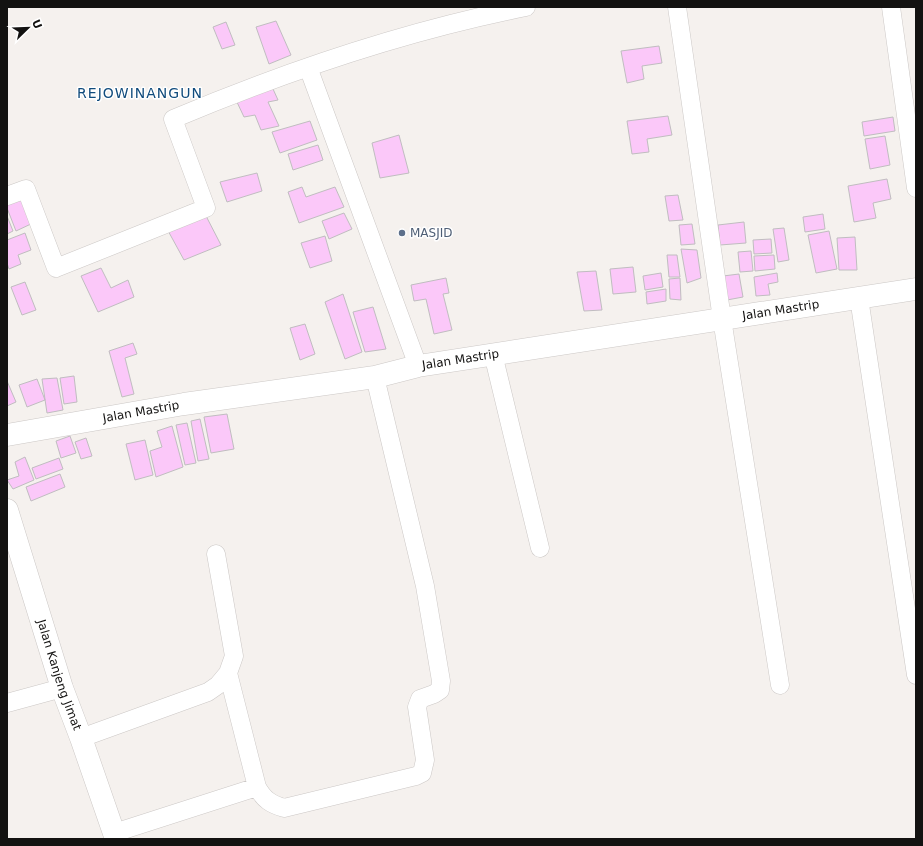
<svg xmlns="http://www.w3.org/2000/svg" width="923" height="846" viewBox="0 0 923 846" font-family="'DejaVu Sans',sans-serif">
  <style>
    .building { fill: #fbc8f9; stroke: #c0bdc0 }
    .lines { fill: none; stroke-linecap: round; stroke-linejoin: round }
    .minor-casing { stroke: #ccc8c6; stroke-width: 19 }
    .major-casing { stroke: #ccc8c6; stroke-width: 23 }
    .minor { stroke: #fff; stroke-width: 18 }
    .major { stroke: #fff; stroke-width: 22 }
    .service-dot { fill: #5c6f8a; stroke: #fff; stroke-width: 1.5 }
    .labels { text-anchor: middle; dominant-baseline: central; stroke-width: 3; stroke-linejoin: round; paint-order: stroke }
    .service-label { font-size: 12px; fill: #4e5e75; stroke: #fff; text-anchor: start }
    .street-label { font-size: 12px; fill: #131211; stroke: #fff }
    .quarter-label { font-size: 14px; letter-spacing: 1px; fill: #104b7c; stroke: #fff }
  </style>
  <rect width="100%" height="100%" fill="#f5f1ee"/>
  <!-- building -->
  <path class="building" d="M276,21L291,55L269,64L256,27Z
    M226,22L235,45L222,49L213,27Z
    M659,46L662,63L642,66L644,79L627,83L621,51Z
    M273,89L278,100L268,102L279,126L261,130L255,115L244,117L236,100Z
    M668,116L672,135L647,139L649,152L632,154L627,121Z
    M893,117L895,131L864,136L862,122Z
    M310,121L317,140L280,153L272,132Z
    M399,135L409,173L380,178L372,143Z
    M885,136L890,165L870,169L865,139Z
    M318,145L323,160L293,170L288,154Z
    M257,173L262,191L227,202L220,182Z
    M887,179L891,199L873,203L876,218L854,222L848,186Z
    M302,187L306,197L335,187L344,207L299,223L288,192Z
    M22,195L33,223L16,231L7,208V201Z
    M678,195L683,220L669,221L665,196Z
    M344,213L352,229L329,239L322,221Z
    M205,214L221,245L184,260L166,227Z
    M823,214L825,229L805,232L803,217Z
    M7,216L13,231L7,234Z
    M744,222L746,243L720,245L718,225Z
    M692,224L695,244L681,245L679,225Z
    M784,228L789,260L778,262L773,229Z
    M829,231L837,269L816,273L808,235Z
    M25,233L31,250L18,255L21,264L9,269L7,263V240Z
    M325,236L332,261L310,268L301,243Z
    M855,237L857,270H839L837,238Z
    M771,239L772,253L754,254L753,240Z
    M681,249L697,250L701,278L687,283Z
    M751,251L753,271L740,272L738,252Z
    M667,255H677L680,277H669Z
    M774,255L775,269L755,271L754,256Z
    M633,267L636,292L613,294L610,269Z
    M101,268L111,288L128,280L134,297L98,312L81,276Z
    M596,271L602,310L584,311L577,272Z
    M661,273L663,287L645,290L643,276Z
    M777,273L778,282L768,284L770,295L756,296L754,277Z
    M739,274L743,297L727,300L723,276Z
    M446,278L449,293L443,294L452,330L434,334L426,299L414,301L411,285Z
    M680,278L681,300L670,299L669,279Z
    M25,282L36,310L22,315L11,287Z
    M666,289V301L647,304L646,292Z
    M343,294L362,352L345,359L325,302Z
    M373,307L386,349L365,352L353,312Z
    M305,324L315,354L300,360L290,328Z
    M133,343L137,354L125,358L134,394L122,397L109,351Z
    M74,376L77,402L64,404L60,378Z
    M57,378L63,410L47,413L42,379Z
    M37,379L45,400L27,407L19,385Z
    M7,381L16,402L7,406Z
    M227,414L234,449L211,453L204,417Z
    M200,419L209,459L198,461L191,421Z
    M187,423L196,463L185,465L176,425Z
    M172,426L183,467L156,477L150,451L162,447L157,431Z
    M70,436L76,453L61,458L56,441Z
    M86,438L92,456L81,459L75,442Z
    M145,440L153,475L135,480L126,444Z
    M25,457L34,480L13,489L7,480L19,476L15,462Z
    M59,458L63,469L36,479L32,468Z
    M60,474L65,487L31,501L26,487Z"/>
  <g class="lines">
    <!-- minor casing -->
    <g class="minor-casing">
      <path id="minor" d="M677,7L722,319L780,685
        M891,7L916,188
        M308,67L418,366
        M7,196L26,189L56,268L206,208L173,119C287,71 405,31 526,7
        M859,298L916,675
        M493,354L540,548
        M228,673L257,787C264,800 271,804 284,808L416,776L422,773L425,760L417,707L420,699L434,694L440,690L441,681L425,586L375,377
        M7,703L62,688
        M81,738L208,692L218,685L228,673L234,656L216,554
        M114,833L257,787"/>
    </g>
    <!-- major casing -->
    <g class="major-casing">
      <g id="major">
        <path id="s1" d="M7,435L184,404L375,377L418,366L916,289"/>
        <path id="s2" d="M7,510L62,688L81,738L116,839"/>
      </g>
    </g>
    <!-- minor -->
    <use href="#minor" class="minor"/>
    <!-- major -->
    <use href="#major" class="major"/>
  </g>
  <!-- markers -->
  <circle class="service-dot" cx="402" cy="233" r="4"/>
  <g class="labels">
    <!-- service labels -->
    <g class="service-label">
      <text x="410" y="233">MASJID</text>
    </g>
    <!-- street labels -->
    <g class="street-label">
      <text stroke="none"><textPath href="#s1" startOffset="784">Jalan Mastrip</textPath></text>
      <text stroke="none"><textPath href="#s1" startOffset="460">Jalan Mastrip</textPath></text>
      <text stroke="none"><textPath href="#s1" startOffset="136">Jalan Mastrip</textPath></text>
      <text stroke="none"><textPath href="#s2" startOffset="173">Jalan Kanjeng Jimat</textPath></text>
    </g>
    <!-- quarter labels -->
    <g class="quarter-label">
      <text x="140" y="93">REJOWINANGUN</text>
    </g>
  </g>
  <!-- border -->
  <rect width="923" height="846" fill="none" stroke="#131211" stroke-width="16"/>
  <!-- north arrow -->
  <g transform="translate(28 28) rotate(67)" stroke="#ffffff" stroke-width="3" paint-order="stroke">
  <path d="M0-3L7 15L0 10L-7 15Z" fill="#131211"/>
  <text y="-6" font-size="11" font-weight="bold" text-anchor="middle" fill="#131211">U</text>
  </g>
</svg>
